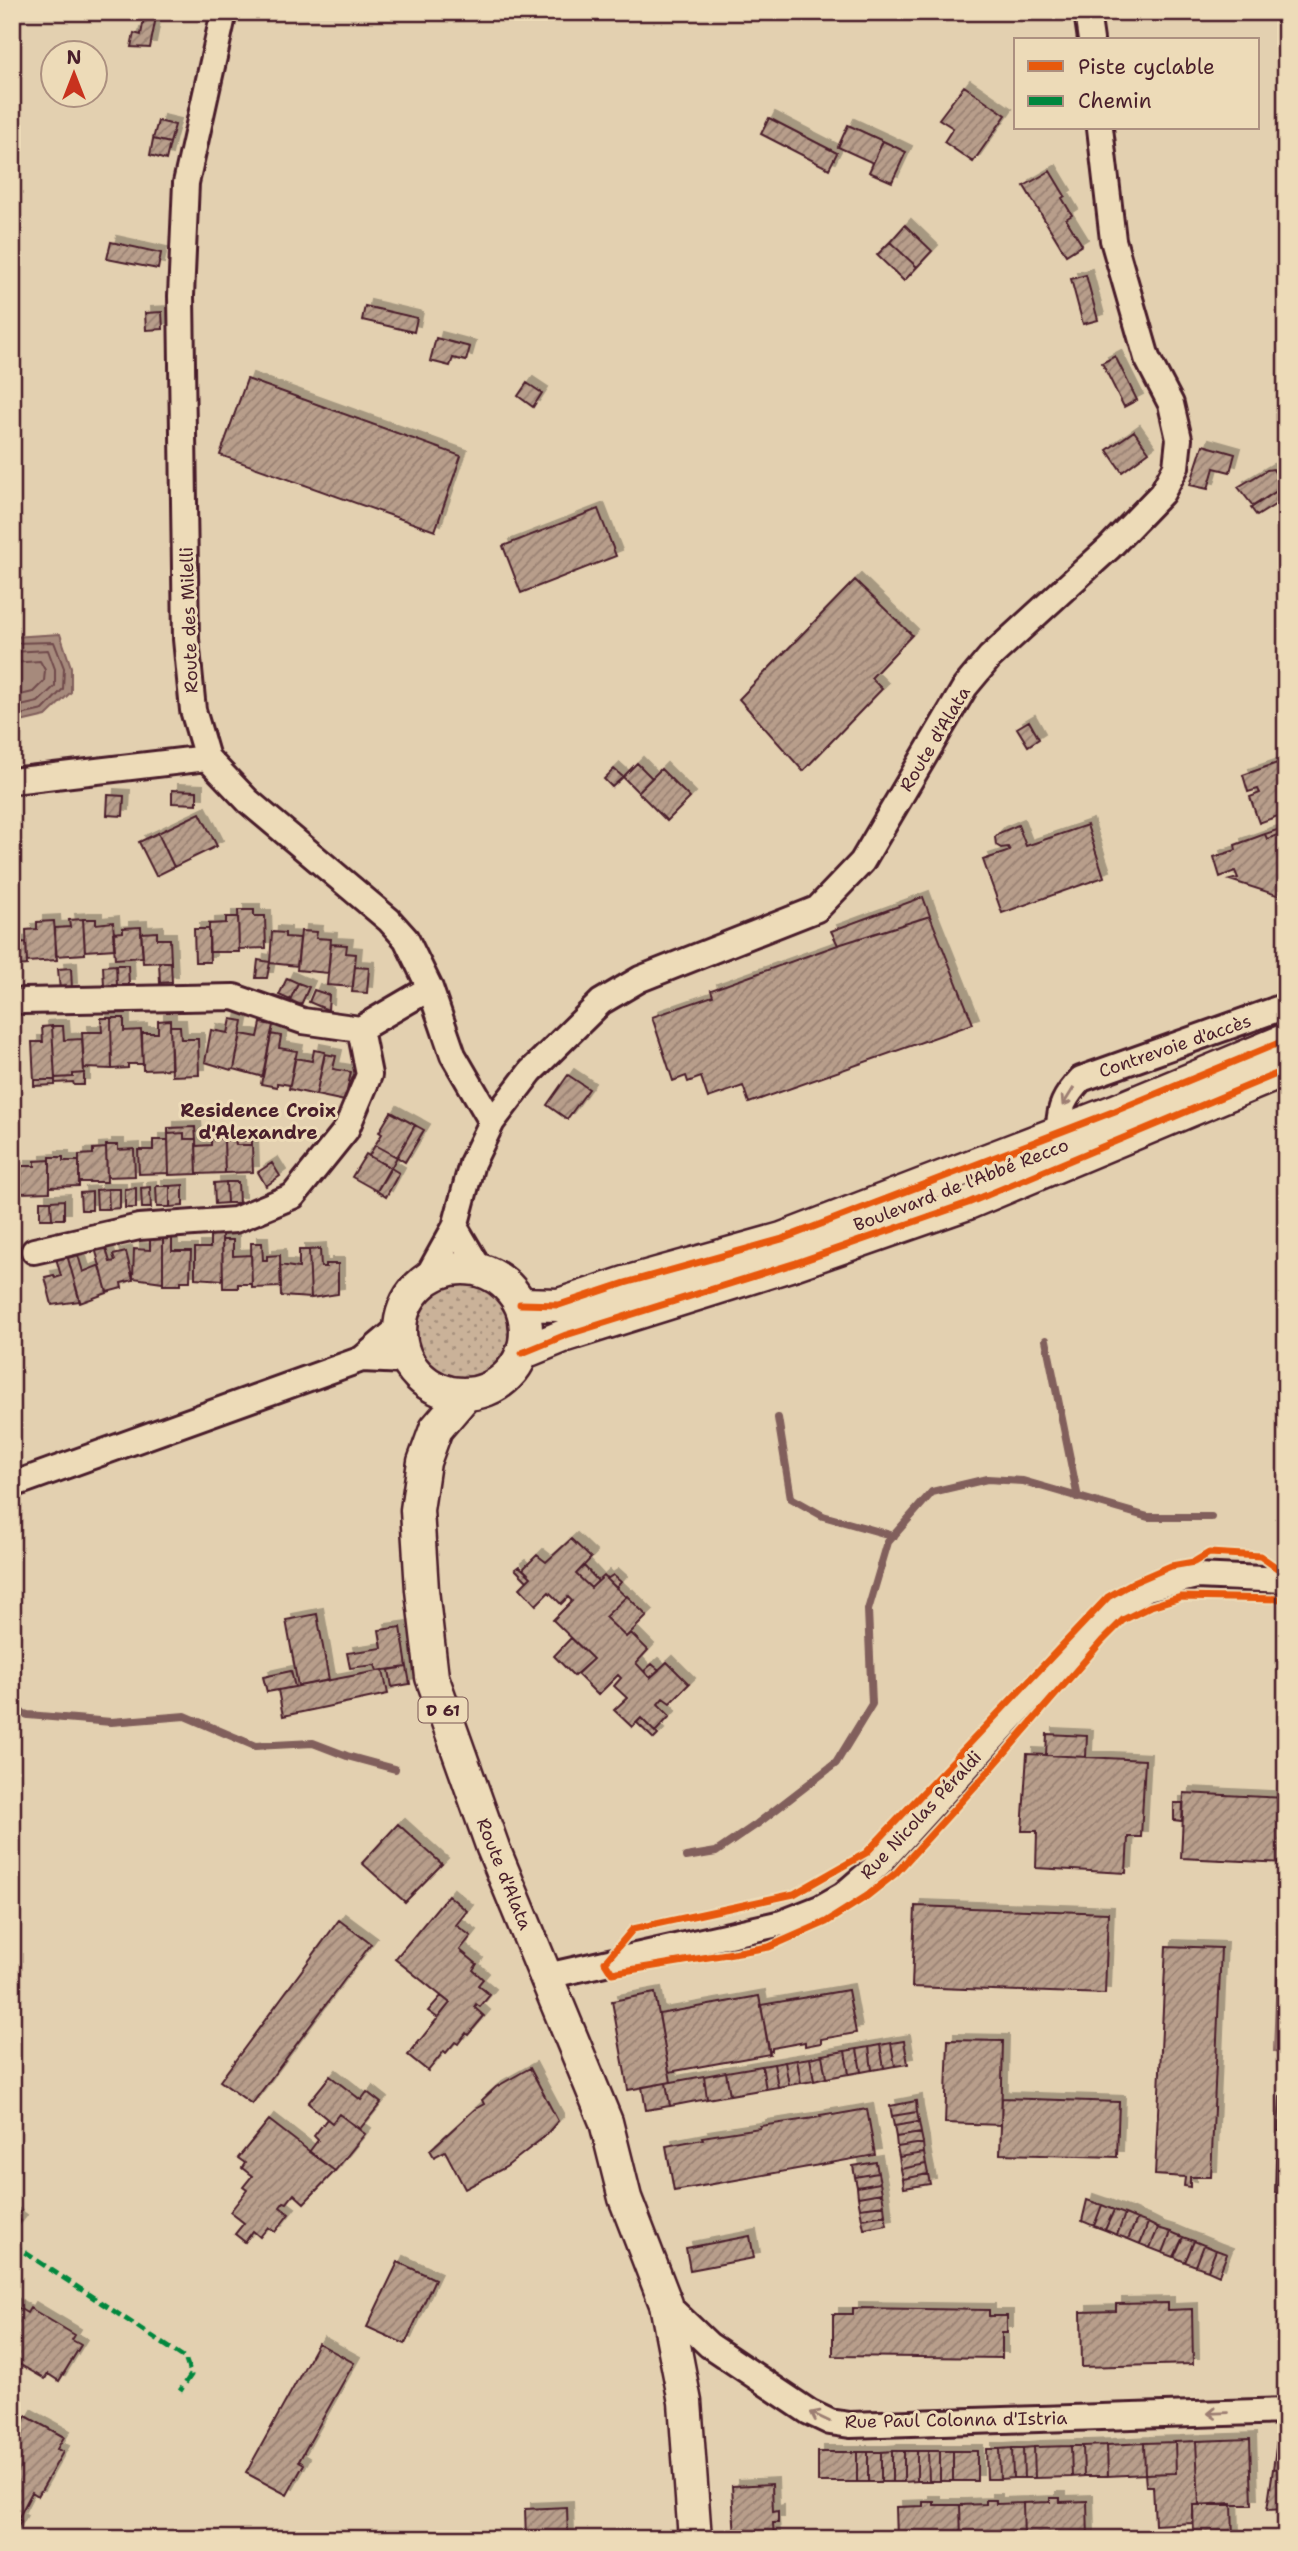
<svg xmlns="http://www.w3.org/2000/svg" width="1298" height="2551" viewBox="0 0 1298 2551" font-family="'Shantell Sans',sans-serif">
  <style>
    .grass { fill: url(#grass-dots); stroke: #8a6862; stroke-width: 2 }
    .pitch { fill: #cab299; stroke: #8a6862; stroke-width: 2 }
    .water { fill: #a68a7b; stroke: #815f5b; stroke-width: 2 }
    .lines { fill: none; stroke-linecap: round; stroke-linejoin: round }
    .shore { stroke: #6f4a4b; stroke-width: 2 }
    .stream { stroke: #815f5b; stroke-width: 8 }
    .building { fill: url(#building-hatch); stroke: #4a1f2b; stroke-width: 2; filter: url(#shadow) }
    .minor-casing { stroke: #4a1f2b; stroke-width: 30 }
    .major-casing { stroke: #4a1f2b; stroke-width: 37 }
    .minor { stroke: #eddbb8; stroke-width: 24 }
    .major { stroke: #eddbb8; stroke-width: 32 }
    .quiet { stroke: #00873e; stroke-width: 5; stroke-dasharray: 10 5; stroke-linecap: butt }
    .cycleway-casing { stroke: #eddbb8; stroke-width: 11 }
    .cycleway { stroke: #e8590c; stroke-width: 7 }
    .oneway { stroke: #9c7d72 }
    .labels { text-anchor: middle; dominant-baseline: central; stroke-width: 6; stroke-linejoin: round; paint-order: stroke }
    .shield { fill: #eddbb8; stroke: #7b5755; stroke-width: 2 }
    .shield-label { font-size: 16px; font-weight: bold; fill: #4a1f2b }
    .street-label { font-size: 18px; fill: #4a1f2b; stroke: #eddbb8 }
    .neighbourhood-label { font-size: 19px; font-weight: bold; fill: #4a1f2b; stroke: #eddbb8 }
  </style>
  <defs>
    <pattern id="grass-dots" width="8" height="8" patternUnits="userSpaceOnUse" patternTransform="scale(1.75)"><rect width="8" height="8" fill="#cab299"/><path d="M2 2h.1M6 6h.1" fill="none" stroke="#a6907d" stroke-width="1.8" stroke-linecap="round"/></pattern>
    <pattern id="building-hatch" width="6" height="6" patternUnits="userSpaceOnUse" patternTransform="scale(1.75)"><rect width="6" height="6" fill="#b89e8b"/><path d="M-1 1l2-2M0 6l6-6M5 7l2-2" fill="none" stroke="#988072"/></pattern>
    <filter id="shadow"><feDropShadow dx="6" dy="-6" stdDeviation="0" flood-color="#0004"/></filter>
  </defs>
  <rect width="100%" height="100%" fill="#e3d0b0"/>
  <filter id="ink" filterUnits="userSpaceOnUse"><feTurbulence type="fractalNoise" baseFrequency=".0143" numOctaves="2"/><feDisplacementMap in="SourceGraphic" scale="14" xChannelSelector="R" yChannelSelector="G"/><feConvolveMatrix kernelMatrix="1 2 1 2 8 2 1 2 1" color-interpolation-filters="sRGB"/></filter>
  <g filter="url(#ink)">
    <!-- grass -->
    <path class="grass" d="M415 1330a47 47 0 1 1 94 0a47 47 0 1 1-94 0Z"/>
    <!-- pitch -->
    <path class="pitch" d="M1280,1892H1286V2052L1274,2051Z"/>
    <!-- water -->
    <path class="water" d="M60,634L71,667V692L46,716L12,724V637Z"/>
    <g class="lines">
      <!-- shore -->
      <path class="shore" d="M12,643L54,642L64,668L63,689L43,710L12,717
        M12,652L48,650L55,669V686L38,702L12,708
        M12,663L40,661L45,670L44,681L33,692L12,697"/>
      <!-- stream -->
      <path class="stream" d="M1046,1340L1078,1498
        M778,1418L791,1498L823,1516L894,1536
        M12,1710L28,1715L111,1722L185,1716L255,1746L313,1743L347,1756L395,1769
        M686,1857L716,1852L757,1824L836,1763L872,1704L868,1610L888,1542L932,1492L987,1479L1023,1481L1148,1517H1211"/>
    </g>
    <!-- building -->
    <path class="building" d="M145,12H157L150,48L131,47L134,33L141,35Z
      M964,86L1006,115L973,162L944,142L953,128L939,119Z
      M769,118L837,153L829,169L761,134Z
      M158,121L175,125L170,143L153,139Z
      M848,125L883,141L873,163L838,147Z
      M153,139L170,143L166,160L150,155Z
      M883,141L906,152L892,182L869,172Z
      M1050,171L1065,196L1062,198L1072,215L1066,219L1082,245L1066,255L1024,186Z
      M905,225L932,251L917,267L890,242Z
      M111,242L161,253L158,269L107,259Z
      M890,242L917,267L904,281L877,255Z
      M1086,275L1098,320L1083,324L1071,279Z
      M365,306L417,318L414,332L362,320Z
      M162,312L163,329L146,330L145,313Z
      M436,338L470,347L466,361L453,358L450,366L430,361Z
      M1115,356L1137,400L1124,407L1102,363Z
      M247,379L461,456L435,531L220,455Z
      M527,383L542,393L533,407L518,396Z
      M1134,431L1149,452L1122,472L1107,450Z
      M1203,445L1235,454L1230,472L1214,468L1208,489L1190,485Z
      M1273,469L1283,487L1253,506L1238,487L1267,470Z
      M1283,487L1286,498L1257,516L1251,508Z
      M598,509L616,556L521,593L503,546Z
      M855,580L912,635L871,678L882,689L803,771L739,699Z
      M1029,721L1039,739L1028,746L1017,728Z
      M1286,760V813L1259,823L1250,797L1260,793L1258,789L1248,792L1243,775Z
      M637,763L652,778L638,792L623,777Z
      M614,769L623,777L612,787L604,779Z
      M661,769L690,798L667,821L638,792Z
      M172,790L197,791V804L172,803Z
      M108,795L124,796L123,816L107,815Z
      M200,813L217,846L174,867L158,833Z
      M1018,825L1026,846L1087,825L1104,877L1002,913L983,860L1010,851L1008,847L1001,848L996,845L995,837L999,833Z
      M1286,827V832L1267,839L1265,834Z
      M1286,832V898L1230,880L1238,878L1235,871L1220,877L1214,857L1236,850L1235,845L1265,834L1267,839Z
      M158,833L174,867L156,876L139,842Z
      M923,897L930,916L838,945L831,931Z
      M238,910H254V916H265L266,948L239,949Z
      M930,916L973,1024L749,1103L743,1086L708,1098L701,1077L688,1082L686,1076L673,1081L652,1017L713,996L711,990L838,945Z
      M226,917H238L239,952H209V924L226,923Z
      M83,919H96V924L113,922L115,949L85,951Z
      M83,919L85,954L56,956L55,928L70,927L69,920Z
      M54,921L57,960L27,962L26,930L37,929V922Z
      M141,927L143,957L115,959L113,933L123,932V928Z
      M194,929H209L210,962H195Z
      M301,931L317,932L316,938L331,939L328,973L297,970Z
      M157,932V939H170L171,962L143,963L141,933Z
      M272,932L285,933V937L300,938L297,966L270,963Z
      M26,942L27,965L17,966L15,943Z
      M331,944L347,945L346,953L356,954L353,987L327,985Z
      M258,960L270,962L267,978H256Z
      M159,962H171L172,982L160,983Z
      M116,965L117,985L104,986L103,966Z
      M116,965H128L129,985H117Z
      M355,967L369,968L367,993L352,992Z
      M71,968L72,989L60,990L58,969Z
      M287,978L298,983L290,1000L279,995Z
      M298,983L309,987L301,1005L290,1000Z
      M314,990L329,995L328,1010L309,1002Z
      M101,1018H111L112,1069L84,1068L82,1032H102Z
      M111,1018H124V1031L141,1030L143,1064H128V1068L112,1069Z
      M231,1019L243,1021L234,1069L231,1070L205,1062L211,1030L228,1033Z
      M170,1020L171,1069L143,1070L142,1033H158V1021Z
      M261,1023L273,1025L263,1077L234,1069L241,1034L258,1037Z
      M52,1026L55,1080H34L32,1042H43L42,1027Z
      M52,1026H63L64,1040L82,1039L84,1073L73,1074V1077L55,1078Z
      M170,1026H180L181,1039H198L199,1075L172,1076Z
      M271,1034L281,1036L279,1048L297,1051L290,1085L277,1083V1087L261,1084Z
      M314,1050L325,1052L316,1095L289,1089L295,1058L312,1061Z
      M325,1054L336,1056L333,1069L351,1072L345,1101L316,1095Z
      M84,1073V1085H74L73,1082L55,1083V1078L73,1077V1074Z
      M568,1075L589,1089L567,1119L547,1105Z
      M34,1080H55V1085L34,1086Z
      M391,1112L415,1125L397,1157L375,1145L382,1134L379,1132Z
      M415,1125L424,1130L405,1162L397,1157Z
      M195,1127L196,1139H184V1133L168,1134V1128Z
      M184,1133V1139H196L197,1174L169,1175L168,1134Z
      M252,1134V1145H236L235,1135Z
      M224,1138L225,1173L197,1174L196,1146L211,1145V1139Z
      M153,1140H168L169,1173L139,1174L138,1150H153Z
      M224,1140H235L236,1145H252L253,1172L225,1173Z
      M106,1145H118V1150L134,1149L135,1176L107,1177Z
      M375,1145L397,1157L391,1168L369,1156Z
      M106,1148L107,1182H79V1155L93,1154V1149Z
      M366,1154L390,1168L377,1191L352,1177Z
      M50,1157H63V1161H79V1186L50,1187Z
      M50,1160V1192L20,1193V1166H35V1161Z
      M272,1163L280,1176L266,1186L258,1172Z
      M391,1168L399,1173L386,1197L377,1191Z
      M226,1182H238L239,1203H227Z
      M226,1182L227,1203L215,1204L214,1183Z
      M183,1185V1206L170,1207V1186Z
      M156,1186H170V1207H157Z
      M150,1187L151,1208H142L141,1188Z
      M136,1188V1208H125V1189Z
      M108,1189H120V1208L109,1209Z
      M108,1189L109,1209H97L96,1190Z
      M92,1192V1210H81L80,1193Z
      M64,1200V1219H52L51,1201Z
      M40,1201H51L52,1219H40Z
      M210,1233H222L223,1280L195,1278V1248H210Z
      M150,1237H163V1282L133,1278L134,1249L150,1250Z
      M163,1237H172V1251H191L190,1281H181V1285H163Z
      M222,1240H233V1256L251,1255L252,1284H238V1288H223Z
      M251,1243H262L263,1260H267V1256L280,1255L281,1287L252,1288Z
      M105,1245L110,1262L115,1261L113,1255L126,1252L133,1280L121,1283L122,1288L107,1292L95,1248Z
      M320,1249L321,1267H326V1264H338V1294L311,1298L309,1250Z
      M299,1250H309L311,1298L281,1296L280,1265L299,1268Z
      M67,1255L80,1301L52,1305L45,1277L54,1275L55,1278L61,1276L56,1258Z
      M78,1255L83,1272L100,1265L107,1293L80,1303L68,1258Z
      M571,1539L591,1558L576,1574L591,1588L604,1576L626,1597L605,1617L626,1637L631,1633L648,1650L636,1663L650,1678L667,1662L689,1684L670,1703L663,1698L658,1704L670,1716L655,1732L641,1718L632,1727L614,1710L627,1698L614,1686L621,1678L618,1675L598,1695L577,1674L593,1659L553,1620L572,1601L568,1597L561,1604L549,1592L536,1605L520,1588L531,1577L523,1569L537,1555L546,1562Z
      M519,1566L531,1577L527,1581L515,1569Z
      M584,1566L598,1581L591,1588L576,1574Z
      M613,1575L621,1582L616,1588L607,1579Z
      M627,1596L647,1616L626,1637L605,1617Z
      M317,1614L329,1680L298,1686L286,1620Z
      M401,1627L407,1667L377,1671L375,1665L350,1668L347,1653L382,1648L379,1630Z
      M571,1638L593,1659L574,1676L554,1656Z
      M652,1664L659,1670L650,1678L644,1671Z
      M407,1667L410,1684L392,1687L389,1670Z
      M383,1670L388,1694L283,1716L278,1690Z
      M291,1671L295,1687L267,1692L263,1677Z
      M641,1718L658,1735L654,1739L637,1723Z
      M1047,1734L1087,1736L1086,1757L1046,1755Z
      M1027,1754L1145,1760L1141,1837H1128L1126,1873L1036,1868L1037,1831H1022Z
      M1184,1793L1286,1798V1863L1181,1858Z
      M1174,1803H1183L1182,1821L1174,1820Z
      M398,1824L442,1864L405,1902L362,1863Z
      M448,1895L467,1911L456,1925L471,1936L460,1950L477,1964L473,1970L483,1979L478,1985L490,1995L480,2007L476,2004L474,2007L484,2016L468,2035L466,2033L458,2044L455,2042L446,2053L444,2051L428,2071L408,2055L450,2003L395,1959Z
      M915,1906L1108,1913L1105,1994L912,1987Z
      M339,1920L371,1944L252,2104L220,2081Z
      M1166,1946L1221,1948L1211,2177H1190V2187L1184,2186L1185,2177L1155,2175Z
      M848,1990L856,2033L821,2039V2043L805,2046V2042L772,2048V2051L769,2052L761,2005Z
      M655,1993L671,2082L628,2090L612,2001Z
      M441,1996L450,2003L438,2018L428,2011Z
      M759,1996L770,2054L669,2072L659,2014Z
      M948,2040L1003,2041L1001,2125L945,2123Z
      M904,2041L908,2064L895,2066L891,2043Z
      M891,2043L895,2066L884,2068L880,2045Z
      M880,2045L884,2068L872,2070L869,2047Z
      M869,2047L872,2070L861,2072L857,2049Z
      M857,2049L861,2072L849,2074L845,2051Z
      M845,2051L849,2074L826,2078L822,2055Z
      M822,2055L826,2078L814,2081L810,2058Z
      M810,2058L814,2081L801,2083L797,2060Z
      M797,2060L801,2083L789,2085L785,2062Z
      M785,2062L789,2085L778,2087L774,2064Z
      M774,2064L778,2087L766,2089L762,2066Z
      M762,2066L766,2089L730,2095L726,2072Z
      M530,2068L558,2121L544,2137L506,2167L465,2189L445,2151L434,2157L430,2150L475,2109L484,2104L482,2100L496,2087Z
      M726,2072L730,2095L707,2099L704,2076Z
      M330,2076L361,2100L367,2092L381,2103L360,2129L339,2114L332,2123L308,2103Z
      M704,2076L707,2099L670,2106L666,2083Z
      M666,2083L670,2106L646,2110L642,2087Z
      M1280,2096H1286V2131H1278Z
      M1002,2098L1119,2102L1117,2157L1000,2154Z
      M916,2101L917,2112L892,2116L890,2106Z
      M867,2109L875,2155L674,2191L666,2146L703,2139L702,2137L760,2128V2126L821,2117L820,2115L832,2113L833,2115Z
      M917,2112L919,2122L894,2126L892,2116Z
      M339,2114L365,2134L335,2171L309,2152L318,2140L314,2136L327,2119L332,2123Z
      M269,2120L335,2171L304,2203L294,2194L287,2203L284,2202L280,2207L289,2214L275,2232L268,2227L260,2237L253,2231L245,2242L235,2234L244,2223L230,2212L247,2190L243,2187L252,2176L242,2168L245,2163L238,2158Z
      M919,2122L921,2133L896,2137L894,2126Z
      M921,2133L923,2143L897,2147L896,2137Z
      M923,2143L924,2153L899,2157L897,2147Z
      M924,2153L926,2164L901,2169L899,2157Z
      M1276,2158H1286V2194L1275,2193Z
      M876,2162L878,2173L855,2177L853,2166Z
      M926,2164L928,2174L903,2179L901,2169Z
      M878,2173L880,2183L857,2187L855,2177Z
      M928,2174L930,2184L904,2188L903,2179Z
      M880,2183L882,2193L858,2197L857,2187Z
      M882,2193L884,2205L860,2208L858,2197Z
      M1087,2200L1102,2205L1094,2226L1082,2221Z
      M884,2205L885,2215L862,2219L860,2208Z
      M1102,2205L1114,2210L1105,2230L1094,2226Z
      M1114,2210L1125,2214L1117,2235L1105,2230Z
      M12,2214L21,2221L12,2233Z
      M1125,2214L1137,2219L1128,2239L1117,2235Z
      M885,2215L887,2225L864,2229L862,2219Z
      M1137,2219L1148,2223L1140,2244L1128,2239Z
      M1148,2223L1158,2228L1150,2248L1140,2244Z
      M1158,2228L1171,2232L1163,2253L1150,2248Z
      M1171,2232L1183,2237L1174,2257L1163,2253Z
      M750,2236L754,2258L690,2270L686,2248Z
      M1183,2237L1194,2241L1185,2262L1174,2257Z
      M1194,2241L1204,2245L1196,2266L1185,2262Z
      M1204,2245L1216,2250L1208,2270L1196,2266Z
      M1216,2250L1227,2254L1219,2275L1208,2270Z
      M398,2262L435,2279L405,2344L367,2327Z
      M1168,2303V2310L1192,2309L1193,2364L1082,2367L1081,2312L1116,2311V2304Z
      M12,2304L27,2313L30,2308L75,2335L72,2340L81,2345L59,2381L48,2374L45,2379L12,2360Z
      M853,2308L989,2310V2316H1007V2333H1002V2358L833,2356V2314H853Z
      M318,2343L354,2363L299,2461L304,2464L287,2495L246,2473Z
      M26,2416L64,2437L57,2449L63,2452L38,2496L32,2492L18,2519L21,2521L12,2537V2431L15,2426L19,2428Z
      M1250,2439L1252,2505H1199L1196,2441Z
      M1286,2440V2468L1273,2469L1277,2441Z
      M1196,2441L1199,2505H1193V2523L1155,2525L1153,2486H1146L1145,2474L1176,2473L1175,2442Z
      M1175,2442L1176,2473L1145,2474L1144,2443Z
      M1144,2443L1145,2474L1108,2476L1107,2445Z
      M1107,2445L1108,2476H1084L1083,2446Z
      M1071,2446H1083L1084,2476L1072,2477Z
      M1071,2446L1072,2477L1035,2478L1034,2447Z
      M1034,2447L1035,2478H1024L1023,2448Z
      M1012,2448L1013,2478L1000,2479L999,2449Z
      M1012,2448H1023L1024,2478H1013Z
      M986,2449H999L1000,2479H987Z
      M892,2451H904V2482H892Z
      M892,2451V2482H881V2452Z
      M904,2451H917V2481L904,2482Z
      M917,2451H928L929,2481H917Z
      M928,2451H940V2481H929Z
      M940,2451H953V2481H940Z
      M953,2451H977V2481H953Z
      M818,2452H857V2482H818Z
      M857,2452H868V2482H857Z
      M868,2452H881V2482H868Z
      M1286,2468V2509L1267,2510L1273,2469Z
      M772,2484L773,2512L778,2511V2523H773L774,2539H735L732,2486Z
      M1050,2498H1060V2502L1087,2501L1088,2539H1024L1023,2503L1050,2502Z
      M986,2500H996V2504L1023,2503L1024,2539H961L960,2505L986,2504Z
      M923,2502H934V2505H960L961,2539H897L896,2507L923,2506Z
      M1232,2503L1233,2539H1194L1193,2505Z
      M567,2507L568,2539H526L525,2509Z"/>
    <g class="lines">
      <!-- minor casing -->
      <g class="minor-casing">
        <path id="minor" d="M224,12L186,183L181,296L186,639L193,710L207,758L248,801L389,920L406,939L430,988L453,1055L492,1122
          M1087,12L1091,40
          M12,781L207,758
          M23,1001L234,997L303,1021L360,1029L430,988
          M1060,1132C1057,1109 1066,1095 1081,1079L1286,1006
          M455,1227L481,1271
          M34,1251L139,1227L235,1220L293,1196L346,1130L369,1075L360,1029
          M426,1279L455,1227L472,1163L492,1122L531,1071L601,1002L640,979L817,909L862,862L965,687L990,657L1109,548L1162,493L1176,467L1179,439L1171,404L1147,358L1113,240L1100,128
          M362,1359L407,1361
          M12,1485L362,1359L400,1327
          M547,1976L782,1923L820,1908L843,1895L880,1863L1108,1612L1147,1588L1196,1576L1286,1580
          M666,2304L709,2345L809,2412L830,2422L850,2425L1286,2411"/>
      </g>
      <!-- major casing -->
      <g class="major-casing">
        <path id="major" d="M400 1331a63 63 0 1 1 126 0a63 63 0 1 1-126 0Z
          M520,1304L559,1305L625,1283L782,1239L1115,1111L1286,1040
          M522,1353L566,1335L796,1263L968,1203L1286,1070
          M466,1394L436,1429L424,1462L417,1510L422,1590L432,1677L493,1848L606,2122L625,2198L666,2304L685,2402L695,2539"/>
      </g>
      <!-- minor -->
      <use href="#minor" class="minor"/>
      <!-- major -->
      <use href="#major" class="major"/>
      <!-- quiet -->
      <path class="quiet" d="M12,2244L185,2358L191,2375L180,2391"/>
      <!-- cycleway casing -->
      <g class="cycleway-casing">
        <path id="cycleway" d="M520,1304L559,1305L625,1283L782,1239L1115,1111L1286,1040
          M522,1353L566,1335L796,1263L968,1203L1286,1070
          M1286,1569L1277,1568L1260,1556L1209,1553L1194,1562L1171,1566L1134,1582L1108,1597L866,1853L794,1894L633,1929L605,1962L612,1973L769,1947L826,1922L867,1896L896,1873L989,1771L1102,1641L1123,1620L1151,1606L1181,1597L1286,1599"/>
      </g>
      <!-- cycleway -->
      <use href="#cycleway" class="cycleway"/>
    </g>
    <!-- one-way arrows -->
    <defs><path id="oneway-shaft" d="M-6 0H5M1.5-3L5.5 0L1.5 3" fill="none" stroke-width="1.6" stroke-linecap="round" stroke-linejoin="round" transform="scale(1.75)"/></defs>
    <g class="oneway">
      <use href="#oneway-shaft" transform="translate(1068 1097) rotate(122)"/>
      <use href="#oneway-shaft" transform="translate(1218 2413) rotate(178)"/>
      <use href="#oneway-shaft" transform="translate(820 2417) rotate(-154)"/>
    </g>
  </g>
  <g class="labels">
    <!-- shield labels -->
    <rect class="shield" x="418.5" y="1697.5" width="49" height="25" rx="5"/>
    <g class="shield-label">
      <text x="443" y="1710">D 61</text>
    </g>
    <!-- street labels -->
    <g class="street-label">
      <text transform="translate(189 620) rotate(-92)">Route des Milelli</text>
      <text transform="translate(935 739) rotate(-59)">Route d'Alata</text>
      <text transform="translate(1175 1046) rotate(-19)">Contrevoie d'accès</text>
      <text transform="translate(961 1185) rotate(-21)">Boulevard de l'Abbé Recco</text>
      <text transform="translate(921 1815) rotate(-47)">Rue Nicolas Péraldi</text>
      <text transform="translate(504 1874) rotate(68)">Route d'Alata</text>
      <text transform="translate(956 2420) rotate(-1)">Rue Paul Colonna d'Istria</text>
    </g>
    <!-- neighbourhood labels -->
    <g class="neighbourhood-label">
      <text x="258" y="1110">Residence Croix<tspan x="258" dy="22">d'Alexandre</tspan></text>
    </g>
  </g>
  <!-- margin -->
  <rect width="1298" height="2551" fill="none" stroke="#eddbb8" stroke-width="42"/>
  <rect x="21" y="21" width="1256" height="2509" fill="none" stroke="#4a1f2b" stroke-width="2.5" filter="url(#ink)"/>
  <!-- legend -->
  <rect x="1014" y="38" width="245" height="91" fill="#eddbb8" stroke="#ac9080" stroke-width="2"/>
  <rect x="1028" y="61" width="35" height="10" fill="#e8590c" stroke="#ac9080" stroke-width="2"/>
  <text x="1078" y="74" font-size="21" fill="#4a1f2b">Piste cyclable</text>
  <rect x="1028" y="96" width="35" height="10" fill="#00873e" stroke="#ac9080" stroke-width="2"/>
  <text x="1078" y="108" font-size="21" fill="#4a1f2b">Chemin</text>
  <!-- north arrow -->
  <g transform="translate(74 74)"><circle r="33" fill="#eddbb8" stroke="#ac9080" stroke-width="2"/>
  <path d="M0-5L12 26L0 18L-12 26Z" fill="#c8321e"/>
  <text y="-10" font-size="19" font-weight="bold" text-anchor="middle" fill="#4a1f2b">N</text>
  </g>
</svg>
